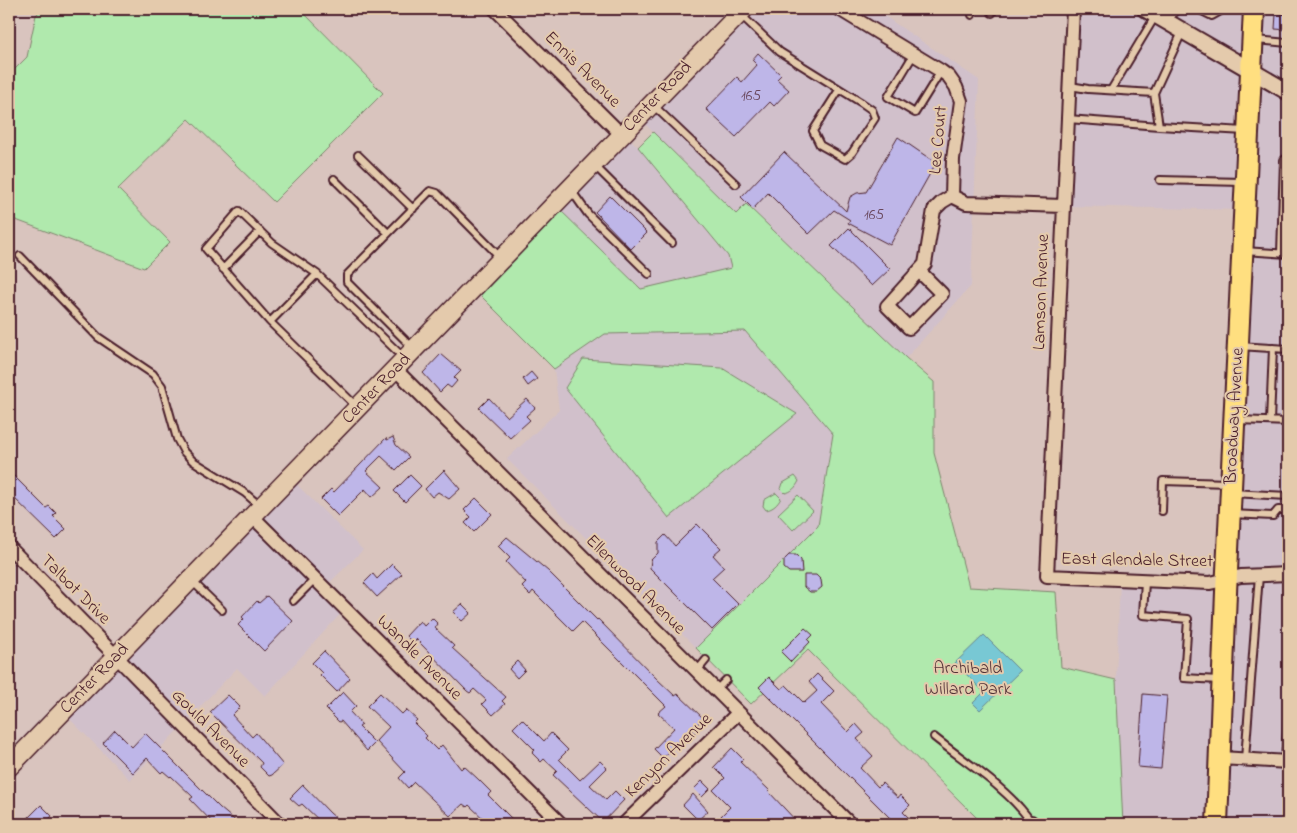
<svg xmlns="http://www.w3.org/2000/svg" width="1297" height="833" viewBox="0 0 1297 833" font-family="'Indie Flower',sans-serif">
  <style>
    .built { fill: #d1c0cb }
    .green { fill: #b0e9ad; stroke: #7d846c }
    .water { fill: #78c8d4; stroke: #668490 }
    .building { fill: #beb6e8; stroke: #4a1f2b }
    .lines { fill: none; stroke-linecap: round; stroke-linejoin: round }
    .service-casing { stroke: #4a1f2b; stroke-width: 10 }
    .minor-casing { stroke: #4a1f2b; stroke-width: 16 }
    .tertiary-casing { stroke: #4a1f2b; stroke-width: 19 }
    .secondary-casing { stroke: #4a1f2b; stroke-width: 21 }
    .primary-casing { stroke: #4a1f2b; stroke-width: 24 }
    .service { stroke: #e4caac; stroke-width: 6 }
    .minor { stroke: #e4caac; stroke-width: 12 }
    .tertiary { stroke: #e4caac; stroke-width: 15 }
    .secondary { stroke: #e4caac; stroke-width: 18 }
    .primary { stroke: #ffdf80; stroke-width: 20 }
    .labels { text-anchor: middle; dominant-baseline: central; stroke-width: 4; stroke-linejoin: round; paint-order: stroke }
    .number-label { font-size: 15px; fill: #67455a }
    .street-label { font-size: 18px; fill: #4a1f2b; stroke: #e4caac }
    .park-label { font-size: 18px; fill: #543338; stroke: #e4caac }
  </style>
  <rect width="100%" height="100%" fill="#d9c4be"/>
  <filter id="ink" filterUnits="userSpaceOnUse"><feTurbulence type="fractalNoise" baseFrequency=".02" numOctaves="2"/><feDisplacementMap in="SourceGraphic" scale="10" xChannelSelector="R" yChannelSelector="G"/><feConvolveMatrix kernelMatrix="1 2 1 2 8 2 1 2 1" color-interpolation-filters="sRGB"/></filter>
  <g filter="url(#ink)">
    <!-- built -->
    <path class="built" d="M744,9H874L979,80L971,286L906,358L747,205L736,214L639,118Z
      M1073,9H1288V762H1285L1281,824H1123L1116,680L1120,580L1227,579L1245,210L1063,206Z
      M624,133L638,147L728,256L746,331L833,434L818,526L696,648L507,459L559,410L554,369L605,334L684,332L555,205Z
      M290,478L363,550L324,588L345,609L265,696L237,668L130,780L63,712Z"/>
    <!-- green -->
    <path class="green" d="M42,9H300L383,93L274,202L189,119L118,189L170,242L144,268L16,220L9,228V75L27,57L36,15Z
      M653,132L736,214L746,204L906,358L934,382V453L969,587L1056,592L1061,667L1116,680L1123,824H983L808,650L751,704L696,648L818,526L833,434L745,331L605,334L554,369L474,289L555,205L641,289L731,268L728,256L638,147Z
      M583,359L722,368L797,414L669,518L565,388Z
      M795,476L799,481C796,487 792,492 785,493L781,489L783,483Z
      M776,493L781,498C778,504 773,509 766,510L763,506L764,500Z
      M798,495L813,511L793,530L778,514Z"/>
    <!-- water -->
    <path class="water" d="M984,635L1020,671L980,710L973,703L984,692L955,663Z"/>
    <!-- building -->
    <path class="building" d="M1276,14H1288V30L1275,29Z
      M758,53L781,75L777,79L789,90L774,106L770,102L736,137L706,109L737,77L742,82L757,65L752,60Z
      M898,137L936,163L890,245L848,223L850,220L834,210L809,234L768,193L753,209L741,197L784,152L846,211L850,197L857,193L866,192Z
      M610,196L647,233L631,249L595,212Z
      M849,228L890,269L872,286L831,246Z
      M441,354L461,371L454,378L457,381L451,388L447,385L440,392L423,373Z
      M531,372L537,379L528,386L523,379Z
      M489,398L507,417L527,399L535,408L526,416L530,420L510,438L479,408Z
      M393,437L396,445L409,457L396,470L381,456L366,471L383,487L372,497L365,489L338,516L321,499L331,489L334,492L386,438L387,440Z
      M444,470L460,489L449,499L438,492L432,497L425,489Z
      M9,471L46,508L49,506L56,513L53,516L66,529L56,539L9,493Z
      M410,475L421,486L405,502L394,491Z
      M476,498L492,514L474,532L465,523L471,517L464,510Z
      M697,524L721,548L713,555L724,567L712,578L738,604L712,630L650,568L651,560L658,553V542L665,535L675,546Z
      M507,537L548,571L597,620L598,619L657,679L675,696L678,694L703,718L692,730L695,733L685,743L681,739L663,758L654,749L674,728L658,713L666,706L582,622L573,631L533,591L530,595L522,587L526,583L506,562L510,558L498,546Z
      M789,555H796L801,560L802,572H789L784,568V560Z
      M392,564L402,574L377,597L364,583L373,574L377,579Z
      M804,575H816L821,580L822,587L816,592H810L804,587Z
      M267,596L293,621L264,651L238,625L244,619L242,617L257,601L259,603Z
      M462,604L471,613L462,621L453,612Z
      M432,618L438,624L435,628L454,646L452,648L506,697L502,701L505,704L493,715L482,704L486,700L474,689L470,693L467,691L420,643L416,639L413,643L406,636L420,621L424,626Z
      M805,628L813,635L808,640L810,642L791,662L781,652Z
      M324,651L350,678L337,692L320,675L322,673L312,663Z
      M517,661L525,670L517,678L509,669Z
      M817,674L834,691L821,704L848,732L856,724L864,733L857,739L873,756L860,768L878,787L882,783L898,798L900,795L910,805L903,812L915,824H896L759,687L769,677L781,689L786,685L804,703L817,691L809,682Z
      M343,692L356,706L350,712L362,725L359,727L375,743L367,751L341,721L339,722L326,709Z
      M380,693L402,714L406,710L417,720L414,723L427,736L425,738L437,750L442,745L461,769L464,766L478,779L491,792L488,795L517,824H489L469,805L467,807L463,804L450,816L414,782L408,788L399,778L405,772L376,741L389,727L367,706Z
      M1143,694L1167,696L1161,769L1138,767Z
      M228,695L240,707L232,715L252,737L256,733L283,765L272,775L269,776L260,767L262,763L210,712Z
      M522,719L544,741L551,733L568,750L559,759L580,780L600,761L607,768L590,785L606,800L615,791L624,800L603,822L553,775L557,771L544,759L541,762L532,753L535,750L513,728Z
      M115,730L132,747L145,733L220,808L239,824H214L190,799L193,797L171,776L170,777L163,771L161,773L147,758L133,773L103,743Z
      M732,748L743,759L740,762L770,791L769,792L799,824H729L721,816L730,807L713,790L725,778L714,767Z
      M702,781L710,789L702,797L694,789Z
      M303,785L330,813L343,824H323L302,804L299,806L290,798Z
      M693,794L708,811L698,820L683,805Z
      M41,805L52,816L44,824H22Z"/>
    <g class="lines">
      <!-- service casing -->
      <g class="service-casing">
        <path id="service" d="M1198,9L1212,16L1219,12V9
          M1282,9L1284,10
          M992,13L993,9
          M740,14L780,52L862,103L872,110L875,118L852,153L845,159L820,145L813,131L839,90
          M972,15L973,9
          M1167,20L1178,9
          M1256,40L1288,43
          M914,54L888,97L915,113L941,71
          M1070,86L1088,89L1154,93L1183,30
          M1111,90L1156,15
          M1154,93L1159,126L1245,131
          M653,105L736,184
          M1068,119L1159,126
          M358,155L413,209
          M595,166L672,243
          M334,179L388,233
          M1160,180L1242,182
          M571,190L588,214L649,274
          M1244,251L1288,254
          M1281,253L1284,160L1288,157
          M20,256L98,337L153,374L162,386L177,439L184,452L193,461L245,493L261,507
          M223,269L260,231
          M270,322L206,249L239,211L272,243L317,274
          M1239,346L1288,349
          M412,347L347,282V275L430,191L437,193L500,257
          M356,406L270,322L317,274L403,357
          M1237,420L1288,422
          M1270,421L1273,348
          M1232,493L1288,496
          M1162,511L1163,481L1228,483
          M1231,514L1273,516L1278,510H1288
          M192,581L222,610
          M1145,581L1143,615L1188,619L1184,678L1219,680
          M293,601L315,579
          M697,671L706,660
          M716,690L726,680
          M934,737C965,762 1009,789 1031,822
          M1245,759L1259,575
          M1285,761L1288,717"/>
      </g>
      <!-- minor casing -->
      <g class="minor-casing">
        <path id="minor" d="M495,9L622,135
          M839,9L941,71L949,77L956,87L961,101L953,159L952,196
          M1073,9L1047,576L1210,583L1241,576L1288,574
          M952,196L966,203L1063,206
          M919,271L942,294L909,328L887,306L925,264L934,210L942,202L952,196
          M396,370L850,824
          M253,517L561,824
          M9,547L280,824
          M1221,758L1288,762
          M624,824L738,713
          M1031,824V822"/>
      </g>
      <!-- tertiary casing -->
      <g class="tertiary-casing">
        <path id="tertiary" d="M1145,9L1288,92"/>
      </g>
      <!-- secondary casing -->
      <g class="secondary-casing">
        <path id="secondary" d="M9,767L744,9"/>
      </g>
      <!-- primary casing -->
      <g class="primary-casing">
        <path id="primary" d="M1217,824L1226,592L1254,9"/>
      </g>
      <!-- service -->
      <use href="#service" class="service"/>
      <!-- minor -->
      <use href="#minor" class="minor"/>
      <!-- tertiary -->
      <use href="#tertiary" class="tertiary"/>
      <!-- secondary -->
      <use href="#secondary" class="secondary"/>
      <!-- primary -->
      <use href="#primary" class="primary"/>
    </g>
  </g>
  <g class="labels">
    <!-- number labels -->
    <g class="number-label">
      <text x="751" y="96">165</text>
      <text x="874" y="215">165</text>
    </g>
    <!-- street labels -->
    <g class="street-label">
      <text transform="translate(582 70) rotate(45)">Ennis Avenue</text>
      <text transform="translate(658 97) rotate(-46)">Center Road</text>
      <text transform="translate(939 140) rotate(-85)">Lee Court</text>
      <text transform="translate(1042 292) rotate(-88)">Lamson Avenue</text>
      <text transform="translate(377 389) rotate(-46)">Center Road</text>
      <text transform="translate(1235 416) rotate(-87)">Broadway Avenue</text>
      <text transform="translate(1137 561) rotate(1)">East Glendale Street</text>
      <text transform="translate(635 585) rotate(45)">Ellenwood Avenue</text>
      <text transform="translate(75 590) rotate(45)">Talbot Drive</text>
      <text transform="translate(419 658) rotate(45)">Wandle Avenue</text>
      <text transform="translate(95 679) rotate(-46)">Center Road</text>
      <text transform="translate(210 729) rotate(45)">Gould Avenue</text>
      <text transform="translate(669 756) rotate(-44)">Kenyon Avenue</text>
    </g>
    <!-- park labels -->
    <g class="park-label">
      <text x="968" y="669">Archibald<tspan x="968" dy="21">Willard Park</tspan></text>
    </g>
  </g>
  <!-- margin -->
  <rect width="1297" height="833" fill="none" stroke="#e4caac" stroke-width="30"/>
  <rect x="15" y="15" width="1267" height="803" fill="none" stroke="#4a1f2b" stroke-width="2" filter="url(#ink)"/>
</svg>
